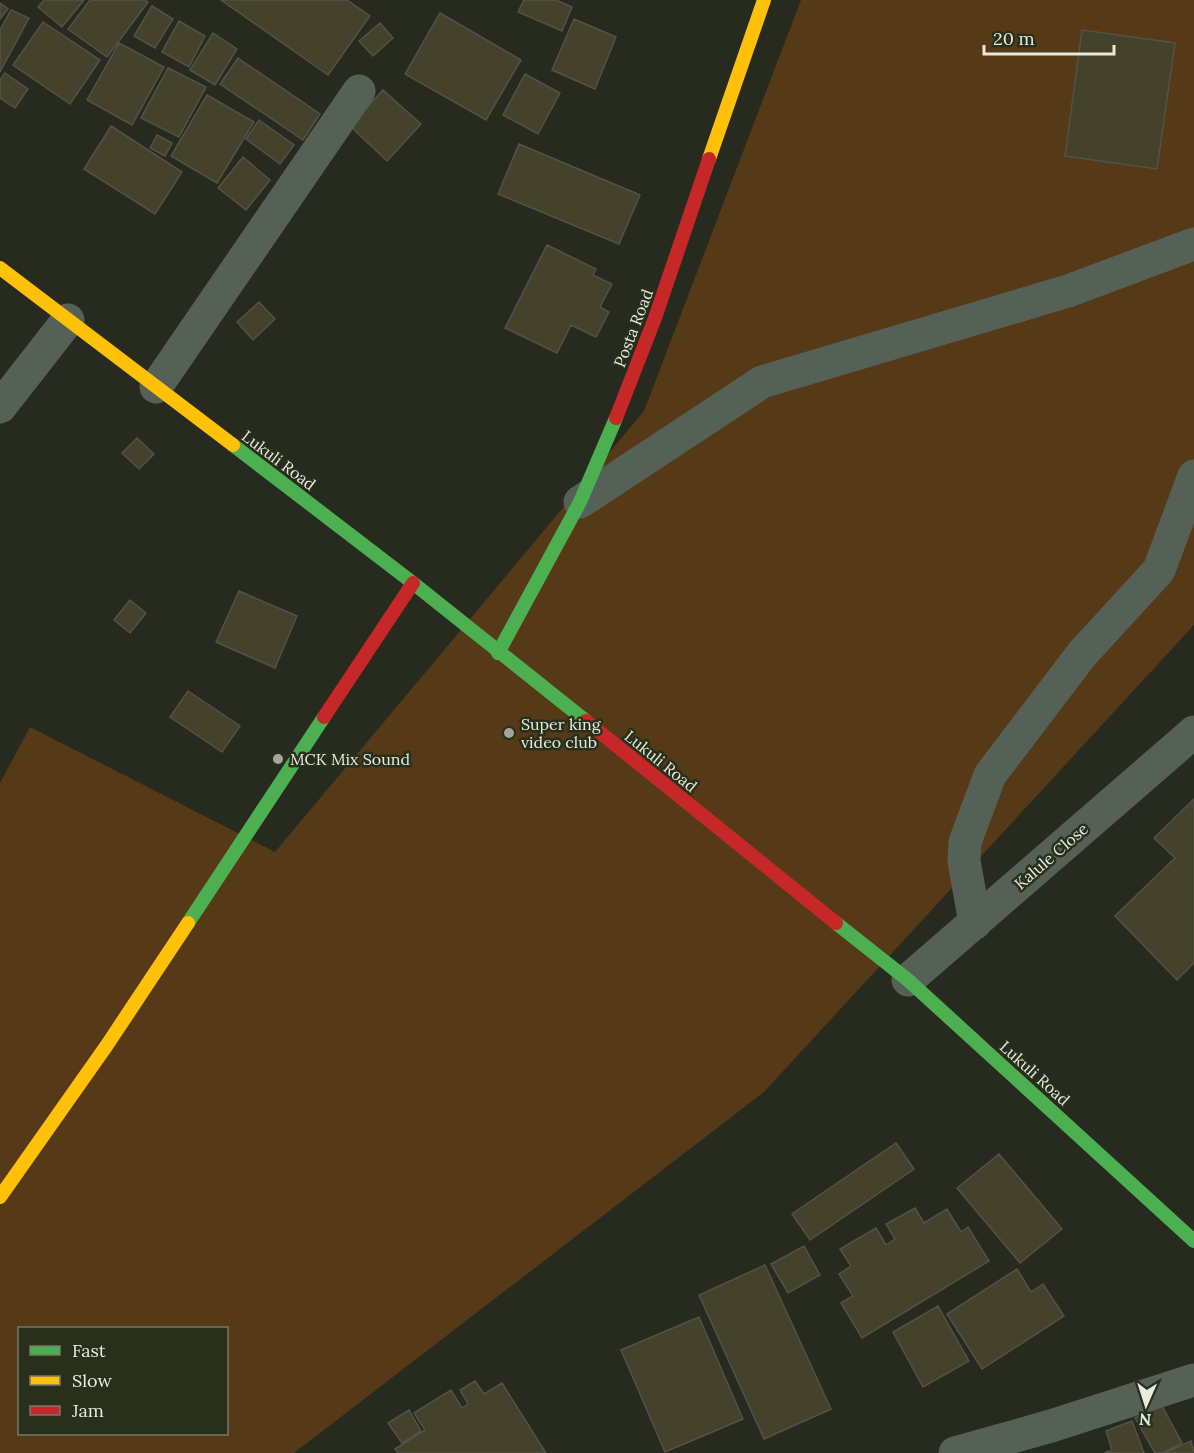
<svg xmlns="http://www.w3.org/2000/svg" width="1194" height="1453" viewBox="0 0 1194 1453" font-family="Lora,serif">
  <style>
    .green { fill: #563916; fill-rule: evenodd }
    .building { fill: #44422b; stroke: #525248; stroke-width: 1.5 }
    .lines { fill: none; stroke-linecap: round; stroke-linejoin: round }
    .street { stroke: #556156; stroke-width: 33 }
    .fast { stroke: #4caf50; stroke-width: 14 }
    .slow { stroke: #ffc107; stroke-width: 14 }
    .jam { stroke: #c62828; stroke-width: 14 }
    .poi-dot { fill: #a3a79b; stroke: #282f1a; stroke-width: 2 }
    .labels { text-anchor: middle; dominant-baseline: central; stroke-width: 5; stroke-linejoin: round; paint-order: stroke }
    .street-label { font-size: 16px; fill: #e6ebde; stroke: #282f1a }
    .poi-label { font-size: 16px; fill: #e6ebde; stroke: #282f1a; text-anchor: start }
  </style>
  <rect width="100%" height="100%" fill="#272a1f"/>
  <!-- green -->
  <path class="green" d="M801,0H1194V625L764,1092L294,1453H0V783L30,727L275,852L644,411ZM20,1328H226V1434H20Z"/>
  <!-- building -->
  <path class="building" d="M44,0H84L62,27L38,7Z
    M90,0H144L148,2L107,57L68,29Z
    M221,0H347L370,16L328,75Z
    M524,0H556L572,7L562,31L518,12Z
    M0,3L8,9L0,19Z
    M152,6L173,19L155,48L134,36Z
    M11,10L29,18L0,72V30Z
    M440,13L521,60L486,120L405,74Z
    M574,19L616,37L595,89L552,70Z
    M179,21L205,36L189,67L162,52Z
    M43,22L100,60L70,104L13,65Z
    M380,23L393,38L373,56L359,41Z
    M1082,30L1175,43L1157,169L1065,156Z
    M213,33L237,49L215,85L190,70Z
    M119,43L164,67L132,125L87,100Z
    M238,58L320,114L303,140L220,84Z
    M168,68L206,87L179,137L141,118Z
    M5,73L28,89L15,108L0,98V80Z
    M525,74L560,93L538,134L503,115Z
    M383,90L421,124L387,161L350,126Z
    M207,95L254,122L217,183L171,156Z
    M259,120L294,145L280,164L246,139Z
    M111,126L182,172L155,214L84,169Z
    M157,135L172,143L165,156L150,148Z
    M519,144L640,195L619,244L498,194Z
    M243,157L270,180L246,210L218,188Z
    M547,245L596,269L593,275L612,284L600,307L609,312L596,337L571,325L557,353L505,328Z
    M259,302L275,319L253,340L237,322Z
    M137,438L154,454L139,469L122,453Z
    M239,591L297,616L275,668L216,642Z
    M130,600L146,613L130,633L114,620Z
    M188,691L240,726L222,752L170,717Z
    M1194,799V963L1177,980L1115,916L1175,858L1154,838Z
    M896,1143L914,1169L810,1240L792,1214Z
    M999,1154L1062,1229L1020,1263L957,1188Z
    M915,1208L924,1223L947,1209L961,1232L968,1227L989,1261L862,1338L841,1303L853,1296L839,1274L851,1266L840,1249L876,1228L886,1245L895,1239L886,1224Z
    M804,1246L820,1275L788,1293L771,1264Z
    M765,1265L831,1409L764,1439L699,1295Z
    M1017,1269L1031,1292L1043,1284L1064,1316L982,1369L947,1314Z
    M938,1306L969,1361L923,1387L893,1332Z
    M699,1317L743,1419L665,1452L621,1350Z
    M475,1381L484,1394L502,1383L546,1453H398L395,1449L425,1430L414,1413L451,1390L462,1408L468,1404L460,1390Z
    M1161,1404L1182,1443L1163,1453H1155L1135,1418Z
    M409,1410L421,1431L402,1443L388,1423Z
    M1132,1421L1144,1453H1104L1112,1450L1106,1431Z
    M1191,1441L1194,1453H1165Z"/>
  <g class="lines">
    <!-- street -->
    <path class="street" d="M156,387L359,91
      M0,407L68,320
      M580,502L762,382L1068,291L1194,244
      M975,923L964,861L965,842L990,775L1082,654L1159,570L1194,476
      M908,980L1194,732
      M955,1453L1051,1426L1194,1380"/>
    <!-- fast -->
    <path class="fast" d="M233,445L413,583L586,721
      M498,653L580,502L616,418
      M188,923L324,717
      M836,923L908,980L1194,1241"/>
    <!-- slow -->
    <path class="slow" d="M709,159L764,0
      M0,268L233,445
      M0,1197L107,1045L188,923"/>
    <!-- jam -->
    <path class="jam" d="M616,418L655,318L709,159
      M324,717L413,583
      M586,721L836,923"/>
  </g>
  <!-- markers -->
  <g class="poi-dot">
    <circle cx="509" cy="733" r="6"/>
    <circle cx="278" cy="759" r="6"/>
  </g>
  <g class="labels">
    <!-- street labels -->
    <g class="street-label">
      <text transform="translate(633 328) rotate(-69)">Posta Road</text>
      <text transform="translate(279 460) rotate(37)">Lukuli Road</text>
      <text transform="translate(661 761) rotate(39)">Lukuli Road</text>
      <text transform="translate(1051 856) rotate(-41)">Kalule Close</text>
      <text transform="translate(1035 1073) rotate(42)">Lukuli Road</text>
    </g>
    <!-- poi labels -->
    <g class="poi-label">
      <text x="521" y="724">Super king<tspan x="521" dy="18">video club</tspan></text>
      <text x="290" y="759">MCK Mix Sound</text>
    </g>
  </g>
  <!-- legend -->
  <rect x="18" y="1327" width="210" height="108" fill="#282f1a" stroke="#747a68" stroke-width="1.5"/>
  <rect x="30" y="1346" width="30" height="9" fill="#4caf50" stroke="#747a68" stroke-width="1.5"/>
  <text x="72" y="1357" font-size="18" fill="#e6ebde">Fast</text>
  <rect x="30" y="1376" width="30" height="9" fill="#ffc107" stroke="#747a68" stroke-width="1.5"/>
  <text x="72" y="1387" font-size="18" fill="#e6ebde">Slow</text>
  <rect x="30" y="1406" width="30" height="9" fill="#c62828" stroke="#747a68" stroke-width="1.5"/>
  <text x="72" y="1417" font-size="18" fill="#e6ebde">Jam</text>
  <!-- north arrow -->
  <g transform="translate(1146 1405) rotate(183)" stroke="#282f1a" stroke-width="4.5" paint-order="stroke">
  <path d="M0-4.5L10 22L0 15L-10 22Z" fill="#e6ebde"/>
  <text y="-9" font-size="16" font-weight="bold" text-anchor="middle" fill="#e6ebde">N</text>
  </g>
  <!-- scale -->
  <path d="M984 45v9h130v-9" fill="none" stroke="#e6ebde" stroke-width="3"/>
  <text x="993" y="45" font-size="18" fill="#e6ebde" stroke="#282f1a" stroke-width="4.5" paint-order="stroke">20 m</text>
</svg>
